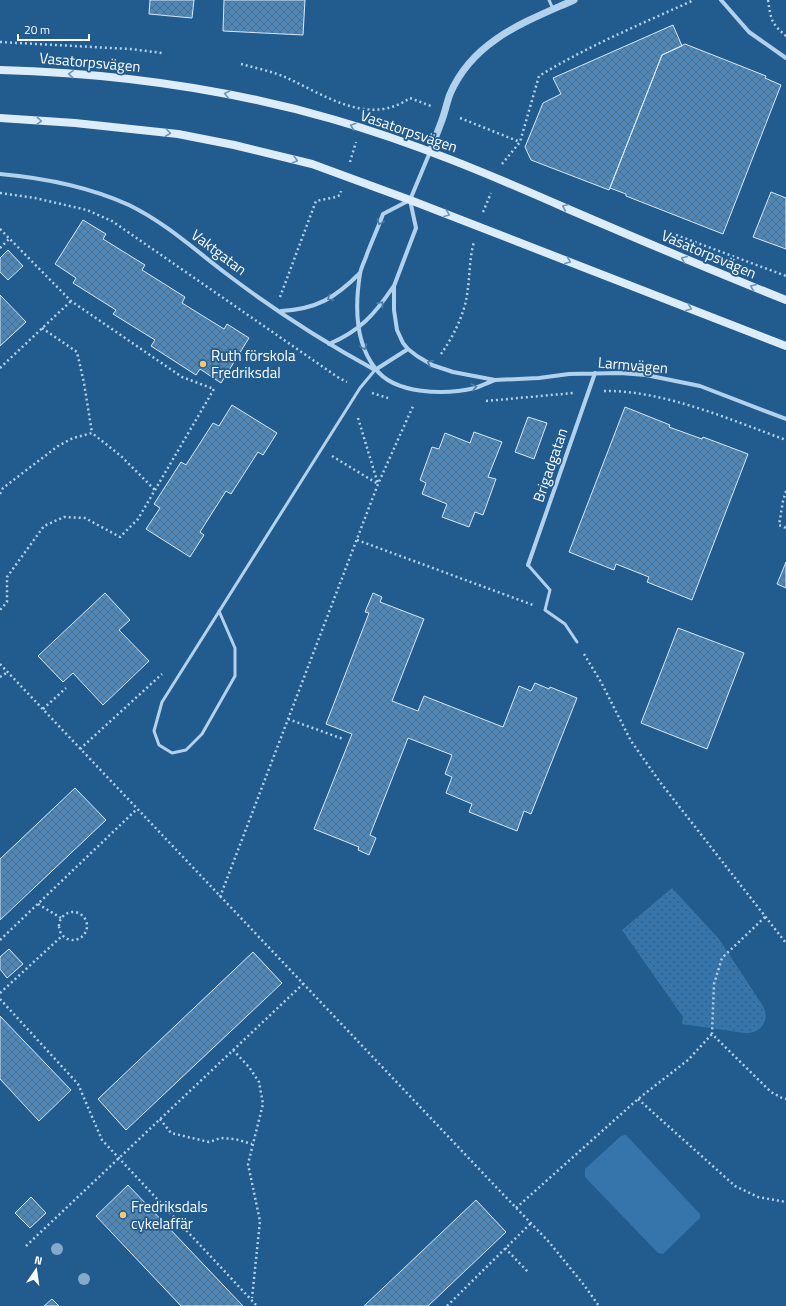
<svg xmlns="http://www.w3.org/2000/svg" width="786" height="1306" viewBox="0 0 786 1306" font-family="'Titillium Web',sans-serif">
  <style>
    .grass { fill: url(#grass-dots) }
    .garden { fill: #3675ab }
    .building { fill: url(#building-cross-hatch); stroke: #d6e9f9 }
    .lines { fill: none; stroke-linecap: round; stroke-linejoin: round }
    .path { stroke: #b1d1ec; stroke-width: 2.5; stroke-dasharray: 2 3; stroke-linecap: butt }
    .service { stroke: #b1d1ec; stroke-width: 3 }
    .minor { stroke: #b1d1ec; stroke-width: 4 }
    .tertiary { stroke: #b1d1ec; stroke-width: 7 }
    .secondary { stroke: #ddecf9; stroke-width: 8 }
    .tree { fill: #85a9c9 }
    .oneway { stroke: #6d95b9 }
    .oneway2 { stroke: #4d7eaa }
    .poi-dot { fill: #f7c573; stroke: #225b8e; stroke-width: 1.5 }
    .labels { text-anchor: middle; dominant-baseline: central; stroke-width: 3.5; stroke-linejoin: round; paint-order: stroke }
    .street-label { font-size: 15px; fill: #fff; stroke: #225b8e }
    .poi-label { font-size: 15px; fill: #fff; stroke: #225b8e; text-anchor: start }
  </style>
  <defs>
    <pattern id="grass-dots" width="8" height="8" patternUnits="userSpaceOnUse"><rect width="8" height="8" fill="#3675ab"/><path d="M2 2h.1M6 6h.1" fill="none" stroke="#425e77" stroke-width="1.8" stroke-linecap="round"/></pattern>
    <pattern id="building-cross-hatch" width="8" height="8" patternUnits="userSpaceOnUse"><rect width="8" height="8" fill="#4f87b7"/><path d="M0 0l8 8M0 8l8-8" fill="none" stroke="#4e6f8c"/></pattern>
  </defs>
  <rect width="100%" height="100%" fill="#225b8e"/>
  <!-- grass -->
  <path class="grass" d="M672,888L719,939L763,1006C771,1021 760,1034 745,1033L682,1024L683,1017L622,930Z"/>
  <!-- garden -->
  <path class="garden" d="M626,1135L700,1214V1218L663,1254L658,1253L585,1177V1169L621,1136Z"/>
  <!-- building -->
  <path class="building" d="M150,0H194L192,18L149,14Z
    M224,0H305L303,35L223,31Z
    M673,25L682,46L662,55L609,190L531,160L525,147L543,103L561,94L553,78Z
    M685,44L766,76L765,78L781,85L723,234L626,196V194L610,188L662,55Z
    M771,192L786,198V249L753,237Z
    M83,220L106,234L103,239L145,265L142,270L185,297L182,303L224,329L227,324L249,338L221,383L200,369L196,375L151,346L155,340L113,314L116,310L73,283L76,278L55,264Z
    M8,250L23,266L8,280L0,272V258Z
    M0,295L26,322L0,346Z
    M232,405L277,433L263,455L258,452L231,494L226,491L200,532L204,535L190,557L146,529L160,508L154,504L181,462L186,465L213,423L219,426Z
    M625,407L670,425L669,427L702,439L703,437L748,454L692,600L647,582L649,577L616,564L614,570L569,552Z
    M528,417L547,423L534,459L515,452Z
    M474,432L502,442L488,477L496,479L483,515L475,512L469,527L442,517L447,504L422,494L426,483L420,480L432,447L439,449L445,433L470,443Z
    M786,562V588L777,584Z
    M105,593L130,620L119,630L149,661L103,705L73,673L63,682L38,656Z
    M373,593L382,597L380,602L424,619L392,701L418,711L424,696L503,727L519,686L531,691L535,683L549,689L550,687L577,698L531,814L524,811L517,831L469,812L472,804L446,793L452,777L445,774L452,755L408,738L370,835L376,838L369,855L358,850L359,847L314,829L352,734L326,724L369,613L365,612Z
    M678,628L744,653L707,749L641,723Z
    M75,788L106,820L0,920V859Z
    M9,949L23,964L7,978L0,969V957Z
    M253,952L282,983L126,1130L98,1099Z
    M0,1016L71,1090L39,1121L0,1079Z
    M128,1185L149,1207L243,1306H181L96,1216Z
    M31,1197L46,1213L30,1228L15,1213Z
    M476,1200L506,1232L428,1306H364Z
    M52,1299L59,1306H44Z"/>
  <g class="lines">
    <!-- path -->
    <path class="path" d="M768,0C771,20 771,23 786,36
      M0,42L130,49L162,53
      M241,64C255,68 271,71 285,77C325,95 368,127 410,98L431,106
      M460,118L520,142
      M350,162L356,142
      M502,164L520,142L539,76C588,46 641,24 694,0
      M0,193L35,198L87,210L112,221L339,378L347,382
      M483,212L491,193
      M0,229L71,301L182,377L214,389L138,519L120,537L85,518L64,517L44,526L7,577V602L0,610
      M676,235L786,276
      M0,248L9,239
      M280,297L316,201L336,197L340,195L341,191
      M42,328L77,352L84,383L92,433
      M441,354C453,337 464,315 467,295C470,277 469,259 474,242
      M0,368L71,301
      M604,391C663,390 731,420 786,440
      M372,393L388,398
      M486,401L573,393
      M358,418L378,484
      M332,456L378,484
      M786,491L783,501L779,525L786,528
      M0,494L3,488L58,446L73,438L92,433L121,456L155,490
      M357,540L533,605
      M584,654L601,682L631,741L660,782L786,943
      M0,664L498,1189L549,1242L584,1285L599,1306
      M0,677L8,672
      M43,709L66,688
      M288,719L343,739
      M80,749L162,674
      M220,897L378,484L414,404
      M38,904L61,918
      M59 926a14 14 0 1 1 28 0a14 14 0 1 1-28 0Z
      M765,917L722,958L714,984L712,1034L771,1092L782,1098L786,1099
      M0,940L137,809
      M0,993L62,936
      M0,999L78,1084L102,1140L257,1306
      M233,1050L249,1067L259,1082L263,1104L248,1164L260,1221L252,1298
      M638,1099L735,1186L758,1197L786,1202
      M160,1119L171,1133L209,1142L221,1138L235,1139L252,1144
      M516,1208L638,1099L688,1060L712,1034
      M26,1246L303,984
      M505,1248L528,1272
      M447,1306L531,1223"/>
    <!-- service -->
    <path class="service" d="M549,0L553,9
      M528,565L550,590L545,610L565,624L577,642
      M219,611L235,648V676L202,734L186,750L172,753L159,745L154,731L162,702L360,388L375,370"/>
    <!-- minor -->
    <path class="minor" d="M721,0L749,32L786,58
      M430,152L410,200L416,228L394,286V310L397,330L403,343L408,349L417,356L432,365L453,372L495,380L539,378L569,374L620,373L646,375L700,386L786,419
      M0,174C45,178 87,186 129,205C166,223 196,251 228,275C274,310 324,342 375,370L408,349
      M408,201L383,214C378,228 372,241 367,254C365,261 361,267 360,274C355,305 355,342 375,368C394,395 446,395 475,388C482,386 489,382 495,380
      M281,311C317,309 335,298 360,273
      M329,344C360,331 375,314 393,287
      M528,565L595,373"/>
    <!-- tertiary -->
    <path class="tertiary" d="M430,152C434,141 438,131 442,120C445,112 447,102 450,94C473,40 525,22 574,0"/>
    <!-- secondary -->
    <path class="secondary" d="M0,70C112,73 224,88 332,119C413,142 491,175 568,209C640,240 713,271 786,300
      M0,118L75,123L178,134L234,145L312,164L410,200L786,346"/>
  </g>
  <!-- trees -->
  <g class="tree">
    <circle cx="57" cy="1249" r="6"/>
    <circle cx="84" cy="1279" r="6"/>
  </g>
  <!-- one-way arrows -->
  <defs><path id="oneway-chevron" d="M-2-3.5L2.5 0L-2 3.5" fill="none" stroke-width="1.6" stroke-linecap="round" stroke-linejoin="round"/></defs>
  <g class="oneway">
    <use href="#oneway-chevron" transform="translate(71 74) rotate(-176)"/>
    <use href="#oneway-chevron" transform="translate(227 94) rotate(-168)"/>
    <use href="#oneway-chevron" transform="translate(39 121) rotate(4)"/>
    <use href="#oneway-chevron" transform="translate(353 126) rotate(-162)"/>
    <use href="#oneway-chevron" transform="translate(168 133) rotate(7)"/>
    <use href="#oneway-chevron" transform="translate(295 160) rotate(15)"/>
    <use href="#oneway-chevron" transform="translate(565 207) rotate(-157)"/>
    <use href="#oneway-chevron" transform="translate(447 214) rotate(21)"/>
    <use href="#oneway-chevron" transform="translate(684 259) rotate(-157)"/>
    <use href="#oneway-chevron" transform="translate(568 261) rotate(21)"/>
    <use href="#oneway-chevron" transform="translate(753 287) rotate(-158)"/>
    <use href="#oneway-chevron" transform="translate(689 308) rotate(21)"/>
  </g>
  <g class="oneway2">
    <use href="#oneway-chevron" transform="translate(380 222) rotate(112)"/>
    <use href="#oneway-chevron" transform="translate(330 298) rotate(148)"/>
    <use href="#oneway-chevron" transform="translate(381 304) rotate(-51)"/>
    <use href="#oneway-chevron" transform="translate(364 347) rotate(70)"/>
    <use href="#oneway-chevron" transform="translate(430 363) rotate(-154)"/>
    <use href="#oneway-chevron" transform="translate(474 387) rotate(-13)"/>
  </g>
  <!-- markers -->
  <g class="poi-dot">
    <circle cx="203" cy="364" r="4"/>
    <circle cx="123" cy="1215" r="4"/>
  </g>
  <g class="labels">
    <!-- street labels -->
    <g class="street-label">
      <text transform="translate(90 62) rotate(5)">Vasatorpsvägen</text>
      <text transform="translate(409 131) rotate(19)">Vasatorpsvägen</text>
      <text transform="translate(219 252) rotate(37)">Vaktgatan</text>
      <text transform="translate(709 254) rotate(23)">Vasatorpsvägen</text>
      <text transform="translate(633 365) rotate(5)">Larmvägen</text>
      <text transform="translate(550 465) rotate(-71)">Brigadgatan</text>
    </g>
    <!-- poi labels -->
    <g class="poi-label">
      <text x="211" y="355">Ruth förskola<tspan x="211" dy="17">Fredriksdal</tspan></text>
      <text x="131" y="1206">Fredriksdals<tspan x="131" dy="17">cykelaffär</tspan></text>
    </g>
  </g>
  <!-- north arrow -->
  <g transform="translate(36 1270) rotate(13)" stroke="#225b8e" stroke-width="3" paint-order="stroke">
  <path d="M0-3L7 15L0 10L-7 15Z" fill="#ffffff"/>
  <text y="-6" font-size="11" font-weight="bold" text-anchor="middle" fill="#ffffff">N</text>
  </g>
  <!-- scale -->
  <path d="M18 34v6h71v-6" fill="none" stroke="#ffffff" stroke-width="2"/>
  <text x="24" y="34" font-size="12" fill="#ffffff" stroke="#225b8e" stroke-width="3" paint-order="stroke">20 m</text>
</svg>
